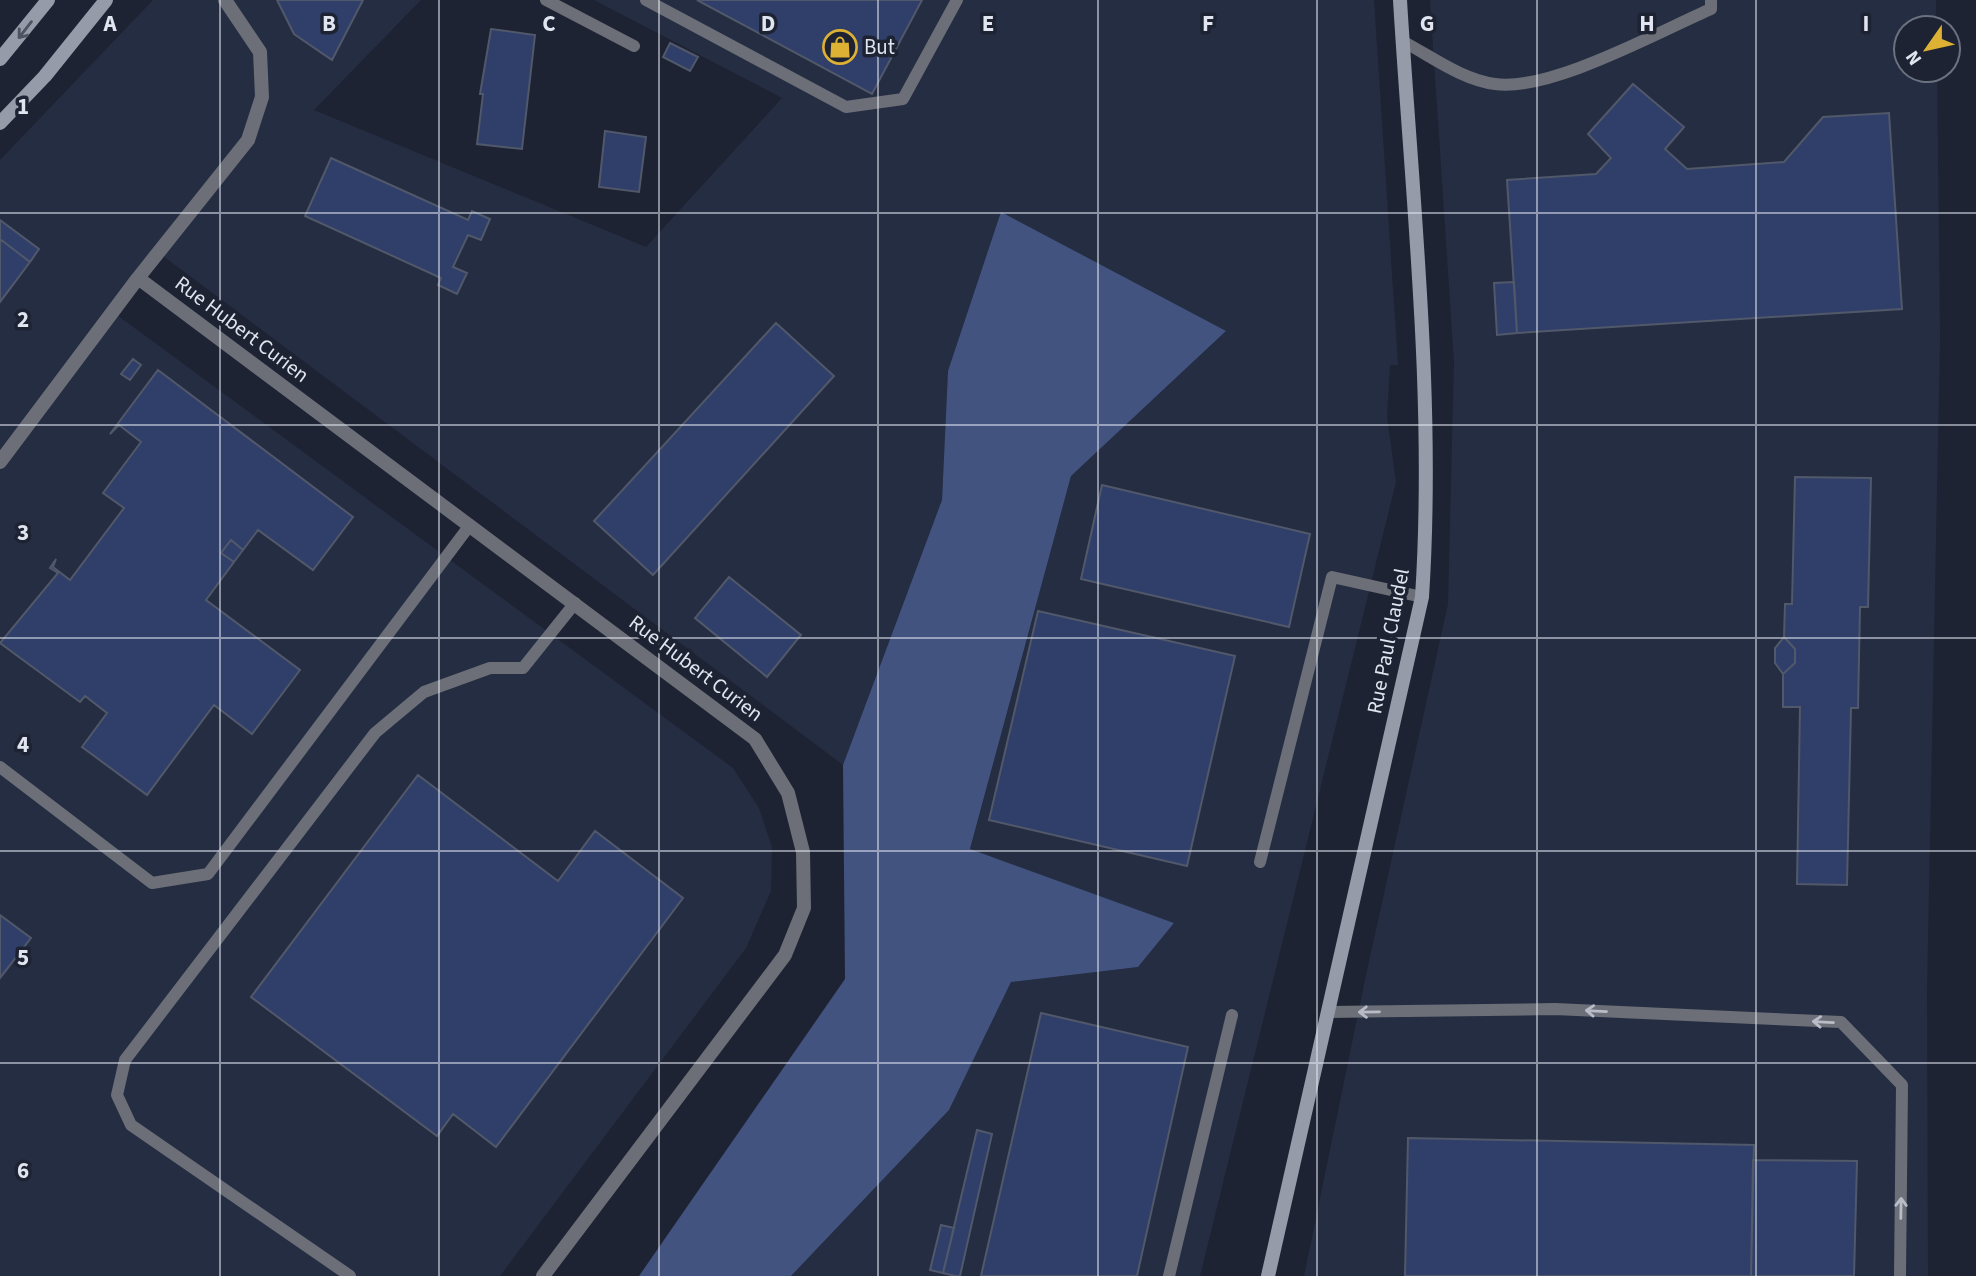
<svg xmlns="http://www.w3.org/2000/svg" width="1976" height="1276" viewBox="0 0 1976 1276" font-family="'Source Sans 3',sans-serif">
  <style>
    .built { fill: #252d42 }
    .forest { fill: #43537f }
    .building { fill: #303f69; stroke: #51586a; stroke-width: 2 }
    .lines { fill: none; stroke-linecap: round; stroke-linejoin: round }
    .lane { stroke: #6c6f77; stroke-width: 12 }
    .street { stroke: #6c6f77; stroke-width: 14 }
    .secondary { stroke: #959ba8; stroke-width: 14 }
    .oneway { stroke: #4d5361 }
    .oneway2 { stroke: #b8bcc6 }
    .grid { fill: none; stroke: #e1e5f0; stroke-width: 2; stroke-opacity: 0.55 }
    .labels { text-anchor: middle; dominant-baseline: central; stroke-width: 7; stroke-linejoin: round; paint-order: stroke }
    .poi-label { font-size: 21px; fill: #e1e5f0; stroke: #1d2332; text-anchor: start }
    .street-label { font-size: 21px; fill: #e1e5f0; stroke: #1d2332 }
    .grid-label { font-size: 23px; text-anchor: middle; font-weight: bold; fill: #e1e5f0; stroke: #1d2332; stroke-width: 7; stroke-linejoin: round; paint-order: stroke }
  </style>
  <rect width="100%" height="100%" fill="#1d2332"/>
  <!-- built -->
  <path class="built" d="M153,0H421L314,110L646,247L782,98L594,0H1374L1398,365H1390L1387,417L1396,482L1200,1276H791L949,1110L1011,982L1138,967L1174,923L970,850L1071,476L1226,331L948,371L942,500L843,765L159,253L113,312L733,768L759,808L772,847L771,891L746,948L500,1276H0V160Z
    M1430,0H1936V28H1906V70H1937L1940,337L1927,991L1928,1276H1304L1366,975L1448,604L1454,362Z"/>
  <!-- forest -->
  <path class="forest" d="M1001,212L1226,331L1071,476L970,849L1174,923L1138,967L1011,982L949,1110L791,1276H639L845,979L843,765L942,500L948,371Z"/>
  <!-- building -->
  <path class="building" d="M277,0H363L332,60L294,34Z
    M697,0H922L872,94Z
    M491,29L535,35L522,149L477,144L483,94H480Z
    M670,43L698,57L690,71L663,57Z
    M1633,84L1684,127L1665,149L1687,169L1784,162L1823,117L1889,113L1902,309L1517,333L1507,180L1596,174L1611,158L1588,134Z
    M605,131L646,137L639,192L599,187Z
    M331,158L468,220L472,211L490,219L481,240L468,235L453,267L467,273L457,294L438,285L441,278L305,216Z
    M0,220L39,249L30,262L0,239Z
    M0,239L30,262L0,302Z
    M1514,282L1517,333L1497,335L1494,283Z
    M776,323L834,376L653,575L594,521Z
    M133,359L141,365L130,380L121,374Z
    M158,370L353,517L313,570L258,530L243,550L231,540L221,553L234,562L206,600L300,670L252,734L214,705L147,795L82,747L107,713L85,696L80,702L0,643L58,573L50,568L56,559L53,567L70,580L124,508L103,493L141,442L119,425L110,434Z
    M1795,477L1871,478L1868,607H1860L1858,708H1851L1847,885L1797,884L1800,707H1783V674L1795,663V649L1784,637L1785,604H1792Z
    M1102,485L1310,534L1289,627L1081,579Z
    M231,540L243,550L234,562L221,553Z
    M729,577L801,635L767,677L695,618Z
    M1038,611L1235,656L1187,866L989,820Z
    M1784,637L1795,649V663L1783,674L1775,663V648Z
    M418,775L558,881L595,831L683,898L496,1147L453,1114L437,1136L251,997Z
    M0,915L31,938L0,978Z
    M1041,1013L1188,1047L1137,1276H981Z
    M977,1130L992,1134L960,1276H955L943,1273Z
    M1408,1138L1754,1145L1751,1276H1405Z
    M1753,1160L1857,1161L1854,1276H1751Z
    M941,1225L954,1228L943,1273L930,1270Z"/>
  <g class="lines">
    <!-- lane -->
    <path class="lane" d="M546,0L634,46
      M646,0L846,107L903,99L957,0
      M1402,41C1431,56 1462,80 1495,84C1550,92 1658,32 1711,9V0
      M0,767L152,883L208,874L470,525
      M1260,862L1332,577L1422,597
      M1328,1012L1555,1009L1841,1022L1902,1085L1900,1276
      M350,1276L131,1125L117,1095L125,1060L375,733L424,692L490,668H523L575,603
      M1169,1276L1232,1015"/>
    <!-- street -->
    <path class="street" d="M138,278L248,140L262,97L260,52L225,0
      M0,462L138,278L755,739L788,793L803,852L804,908L785,955L543,1276"/>
    <!-- secondary -->
    <path class="secondary" d="M0,59L48,0
      M0,123L45,76L106,0
      M1268,1276L1422,597C1435,399 1412,199 1400,0"/>
  </g>
  <!-- one-way arrows -->
  <defs><path id="oneway-shaft" d="M-6 0H5M1.5-3L5.5 0L1.5 3" fill="none" stroke-width="1.6" stroke-linecap="round" stroke-linejoin="round" transform="scale(1.75)"/></defs>
  <use class="oneway" href="#oneway-shaft" transform="translate(25 30) rotate(128)"/>
  <g class="oneway2">
    <use href="#oneway-shaft" transform="translate(1596 1011) rotate(-177)"/>
    <use href="#oneway-shaft" transform="translate(1369 1012) rotate(179)"/>
    <use href="#oneway-shaft" transform="translate(1823 1022) rotate(-177)"/>
    <use href="#oneway-shaft" transform="translate(1901 1208) rotate(-89)"/>
  </g>
  <!-- grid -->
  <path class="grid" d="M220,0V1276M439,0V1276M659,0V1276M878,0V1276M1098,0V1276M1317,0V1276M1537,0V1276M1756,0V1276M0,213H1976M0,425H1976M0,638H1976M0,851H1976M0,1063H1976"/>
  <!-- icons -->
  <defs>
    <g id="shop-ring" transform="scale(1.75)"><circle r="9.5" fill="#1d2332" stroke="#ddb133" stroke-width="1.5"/><path d="M-5-2.5h2.3a2.7 3.5 0 0 1 5.4 0H5L5.5 6h-11ZM-1.5-2.5h3a1.5 2.3 0 0 0-3 0Z" fill="#ddb133"/></g>
  </defs>
  <g fill-rule="evenodd">
    <use href="#shop-ring" x="840" y="47"/>
  </g>
  <g class="labels">
    <!-- poi labels -->
    <g class="poi-label">
      <text x="864" y="47">But</text>
    </g>
    <!-- street labels -->
    <g class="street-label">
      <text transform="translate(242 329) rotate(37)">Rue Hubert Curien</text>
      <text transform="translate(1388 641) rotate(-79)">Rue Paul Claudel</text>
      <text transform="translate(696 668) rotate(37)">Rue Hubert Curien</text>
    </g>
  </g>
  <g class="grid-label">
    <text x="110" y="31">A</text>
    <text x="329" y="31">B</text>
    <text x="549" y="31">C</text>
    <text x="768" y="31">D</text>
    <text x="988" y="31">E</text>
    <text x="1208" y="31">F</text>
    <text x="1427" y="31">G</text>
    <text x="1647" y="31">H</text>
    <text x="1866" y="31">I</text>
    <text x="23" y="114">1</text>
    <text x="23" y="327">2</text>
    <text x="23" y="540">3</text>
    <text x="23" y="752">4</text>
    <text x="23" y="965">5</text>
    <text x="23" y="1178">6</text>
  </g>
  <!-- north arrow -->
  <g transform="translate(1927 49) rotate(236)"><circle r="33" fill="#1d2332" stroke="#6b717e" stroke-width="2"/>
  <path d="M0-5L12 26L0 18L-12 26Z" fill="#ddb133"/>
  <text y="-10" font-size="19" font-weight="bold" text-anchor="middle" fill="#e1e5f0">N</text>
  </g>
</svg>
